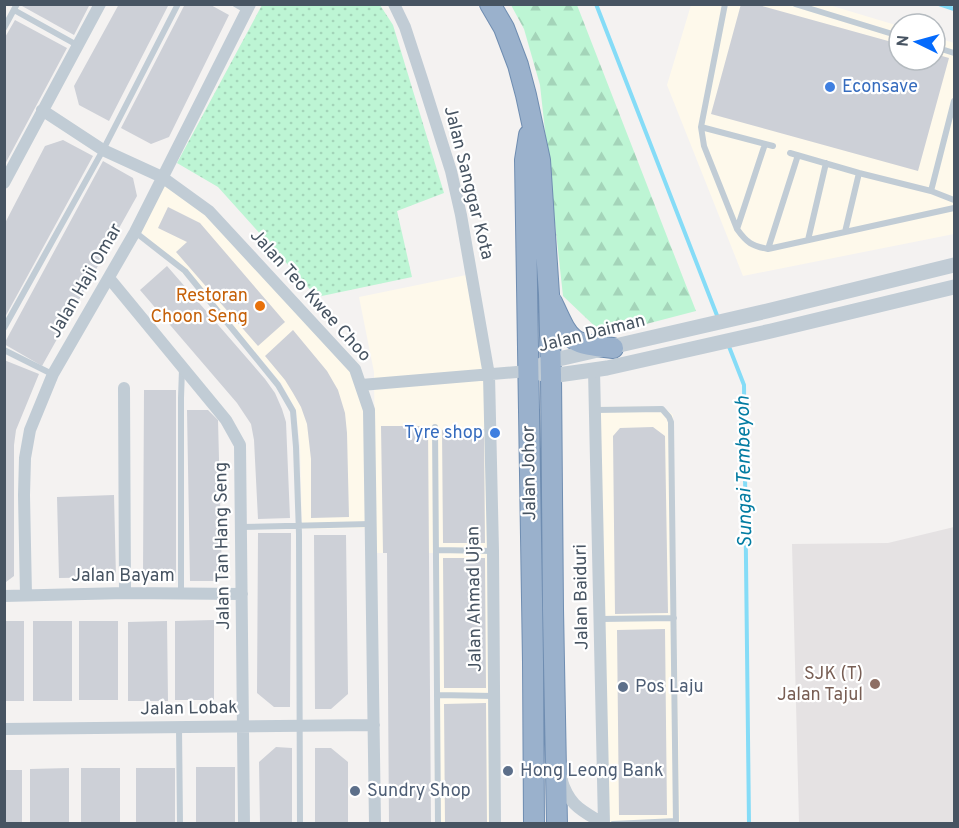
<svg xmlns="http://www.w3.org/2000/svg" width="959" height="828" viewBox="0 0 959 828" font-family="Overpass,sans-serif">
  <style>
    .commercial { fill: #fef9eb }
    .education { fill: #e5e2e3 }
    .grass { fill: url(#grass-dots) }
    .forest { fill: url(#forest-firs) }
    .lines { fill: none; stroke-linecap: round; stroke-linejoin: round }
    .stream { stroke: #85dcf7; stroke-width: 4 }
    .building { fill: #cdd0d7 }
    .trunk-casing { stroke: #6f8db1; stroke-width: 22 }
    .service { stroke: #c1ccd5; stroke-width: 6 }
    .minor { stroke: #c1ccd5; stroke-width: 12 }
    .tertiary { stroke: #c1ccd5; stroke-width: 15 }
    .trunk { stroke: #9ab1cc; stroke-width: 20 }
    .shop-dot { fill: #3f7fe0; stroke: #fff; stroke-width: 2 }
    .food-dot { fill: #e8710a; stroke: #fff; stroke-width: 2 }
    .education-dot { fill: #8d6e63; stroke: #fff; stroke-width: 2 }
    .service-dot { fill: #5c6f8a; stroke: #fff; stroke-width: 2 }
    .labels { text-anchor: middle; dominant-baseline: central; stroke-width: 4.5; stroke-linejoin: round; paint-order: stroke }
    .shop-label { font-size: 18px; fill: #366cbe; stroke: #fff; text-anchor: start }
    .street-label { font-size: 18px; fill: #475462; stroke: #fff }
    .food-label { font-size: 18px; fill: #c56008; stroke: #fff; text-anchor: end }
    .education-label { font-size: 18px; fill: #785e54; stroke: #fff; text-anchor: end }
    .service-label { font-size: 18px; fill: #4e5e75; stroke: #fff; text-anchor: start }
    .water-label { font-size: 20px; font-style: italic; fill: #037ca2; stroke: #fff }
  </style>
  <defs>
    <pattern id="grass-dots" width="8" height="8" patternUnits="userSpaceOnUse" patternTransform="scale(1.5)"><rect width="8" height="8" fill="#bdf5d4"/><path d="M2 2h.1M6 6h.1" fill="none" stroke="#a4d4b9" stroke-width="1.8" stroke-linecap="round"/></pattern>
    <pattern id="forest-firs" width="22" height="20" patternUnits="userSpaceOnUse" patternTransform="scale(1.5)"><rect width="22" height="20" fill="#bdf5d4"/><path d="M5 1l3.5 6h-7zM16 11l3.5 6h-7z" fill="#a4d4b9"/></pattern>
  </defs>
  <rect width="100%" height="100%" fill="#f4f2f1"/>
  <!-- commercial -->
  <path class="commercial" d="M691,5H829L899,26V60H935V37L954,43V234L743,276L667,85Z
    M164,184L207,215L352,372L364,410L366,528L302,529L300,446L296,410L281,383L227,318L141,232Z
    M476,273L494,371L500,823H435L433,553H376L374,372L359,297Z
    M662,406L673,415V422L680,823H599L591,407Z"/>
  <!-- education -->
  <path class="education" d="M954,527V823H799L792,544L888,543Z"/>
  <!-- grass -->
  <path class="grass" d="M262,5H380L393,25L444,193L397,211L412,277L317,297L218,187L177,163Z"/>
  <!-- forest -->
  <path class="forest" d="M511,5H577L696,311L604,335L563,296L540,85L524,29Z"/>
  <g class="lines">
    <!-- stream -->
    <path class="stream" d="M596,4L718,318
      M939,4L954,9
      M728,344L744,385L749,824"/>
  </g>
  <!-- building -->
  <path class="building" d="M23,4H90L74,35L22,6Z
    M119,4H169L109,121L79,105L74,86Z
    M185,4H209L229,15L169,137L151,144L121,128Z
    M741,4H755L899,44V60H935V54L949,58L918,171L711,114Z
    M15,20L67,48L4,166V39Z
    M63,140L93,156L4,319V225L45,146Z
    M103,161L133,178L137,196L42,366L4,344Z
    M168,207L200,223L285,322L258,346L176,252L187,242L158,228Z
    M167,266L265,379L275,393L282,409L286,422L290,518L258,519L254,440L251,424L237,403L140,290Z
    M293,330L327,371L338,390L345,413L347,433L349,517L311,518V459L307,424L301,407L293,393L285,380L265,356Z
    M4,360L39,374L16,430L14,445V576L6,582H4Z
    M144,390H176V580L150,581L143,575Z
    M187,410H208L218,420L222,575L215,581H190Z
    M381,426H428L431,824H389L387,553H383Z
    M653,427L665,436L668,613L615,614L613,436L620,428Z
    M484,429L485,543H443L442,430Z
    M114,495L116,577L59,578L57,497Z
    M258,533H291L290,707H274L257,693Z
    M314,535H346L348,694L331,709H315Z
    M443,558H485L486,688H444Z
    M214,620V700H175V621Z
    M4,621H24V701H4Z
    M33,621H72V701H33Z
    M79,621H118V700H79Z
    M167,621L168,701H128V622Z
    M665,629L667,815H619L617,630Z
    M486,703L487,824H445L444,704Z
    M276,747L292,748V824H260L259,762Z
    M315,748H331L348,762V824H315Z
    M196,767H235V824H196Z
    M69,768V824H30V769Z
    M81,768H120V824H81Z
    M136,768H175V824H136Z
    M4,770H22V824H4Z"/>
  <g class="lines">
    <!-- trunk casing -->
    <g class="trunk-casing">
      <path id="trunk" d="M490,4L504,28L518,65L526,95L540,160L549,294L551,376L553,609L557,824
        M529,135L525,160L533,662L534,824
        M552,302C570,341 569,344 613,348"/>
    </g>
    <!-- service -->
    <path class="service" d="M235,4L247,11
      M725,4L701,127L704,146L737,229C747,243 752,246 768,249L954,208
      M795,4L899,36
      M14,10L77,45
      M4,28L17,4
      M935,47L954,53
      M701,127L773,146
      M790,153L859,173L931,191L954,200
      M931,191L954,101
      M737,229L765,144
      M135,232L185,271L278,385L293,411L296,447L299,534L300,824
      M845,232L859,173
      M808,240L826,163
      M768,249L798,155
      M4,328L103,150L178,4
      M4,350L52,374
      M595,410L662,409L669,417L671,422L676,824
      M435,427L438,824
      M241,527L371,524
      M436,550L493,551
      M181,593V398L182,369
      M600,619L674,618
      M437,695L494,696
      M179,727L180,824
      M613,824L676,821"/>
    <!-- minor -->
    <path class="minor" d="M394,4L405,27L422,79L451,171L461,215L489,375L493,551L495,824
      M42,110L103,150L162,177L209,211L355,369L369,410L375,824
      M4,183L100,4
      M109,278L226,420L240,445L244,824
      M594,370L604,824
      M361,385L529,371
      M124,388L125,593
      M26,595L24,495L25,458L30,430L53,374L135,232L250,4
      M4,596L125,593L242,594
      M4,729L374,725
      M561,778C569,806 581,810 604,824"/>
    <!-- tertiary -->
    <path class="tertiary" d="M529,371L550,361L767,311L954,265
      M540,373L551,376L607,368L771,331L954,287"/>
    <!-- trunk -->
    <use href="#trunk" class="trunk"/>
  </g>
  <!-- markers -->
  <g class="shop-dot">
    <circle cx="830" cy="87" r="6"/>
    <circle cx="495" cy="433" r="6"/>
  </g>
  <circle class="food-dot" cx="260" cy="306" r="6"/>
  <circle class="education-dot" cx="875" cy="684" r="6"/>
  <g class="service-dot">
    <circle cx="623" cy="687" r="6"/>
    <circle cx="508" cy="771" r="6"/>
    <circle cx="355" cy="791" r="6"/>
  </g>
  <g class="labels">
    <!-- shop labels -->
    <g class="shop-label">
      <text x="842" y="87">Econsave</text>
      <text x="483" y="433" text-anchor="end">Tyre shop</text>
    </g>
    <!-- street labels -->
    <g class="street-label">
      <text transform="translate(468 183) rotate(76)">Jalan Sanggar Kota</text>
      <text transform="translate(86 281) rotate(-60)">Jalan Haji Omar</text>
      <text transform="translate(310 296) rotate(48)">Jalan Teo Kwee Choo</text>
      <text transform="translate(592 334) rotate(-14)">Jalan Daiman</text>
      <text transform="translate(530 473) rotate(-91)">Jalan Johor</text>
      <text transform="translate(223 546) rotate(-91)">Jalan Tan Hang Seng</text>
      <text x="123" y="576">Jalan Bayam</text>
      <text transform="translate(582 597) rotate(-91)">Jalan Baiduri</text>
      <text transform="translate(475 599) rotate(-91)">Jalan Ahmad Ujan</text>
      <text transform="translate(189 709) rotate(-1)">Jalan Lobak</text>
    </g>
    <!-- food labels -->
    <g class="food-label">
      <text x="248" y="296">Restoran<tspan x="248" dy="21">Choon Seng</tspan></text>
    </g>
    <!-- education labels -->
    <g class="education-label">
      <text x="863" y="674">SJK (T)<tspan x="863" dy="21">Jalan Tajul</tspan></text>
    </g>
    <!-- service labels -->
    <g class="service-label">
      <text x="635" y="687">Pos Laju</text>
      <text x="520" y="771">Hong Leong Bank</text>
      <text x="367" y="791">Sundry Shop</text>
    </g>
    <!-- water labels -->
    <g class="water-label">
      <text transform="translate(745 472) rotate(-91)">Sungai Tembeyoh</text>
    </g>
  </g>
  <!-- border -->
  <rect width="959" height="828" fill="none" stroke="#475462" stroke-width="12"/>
  <!-- north arrow -->
  <g transform="translate(917 42) rotate(275)"><circle r="28" fill="#ffffff" stroke="#b5bbc0" stroke-width="1.5"/>
  <path d="M0-4.5L10 22L0 15L-10 22Z" fill="#046afc"/>
  <text y="-9" font-size="16" font-weight="bold" text-anchor="middle" fill="#475462">N</text>
  </g>
</svg>
